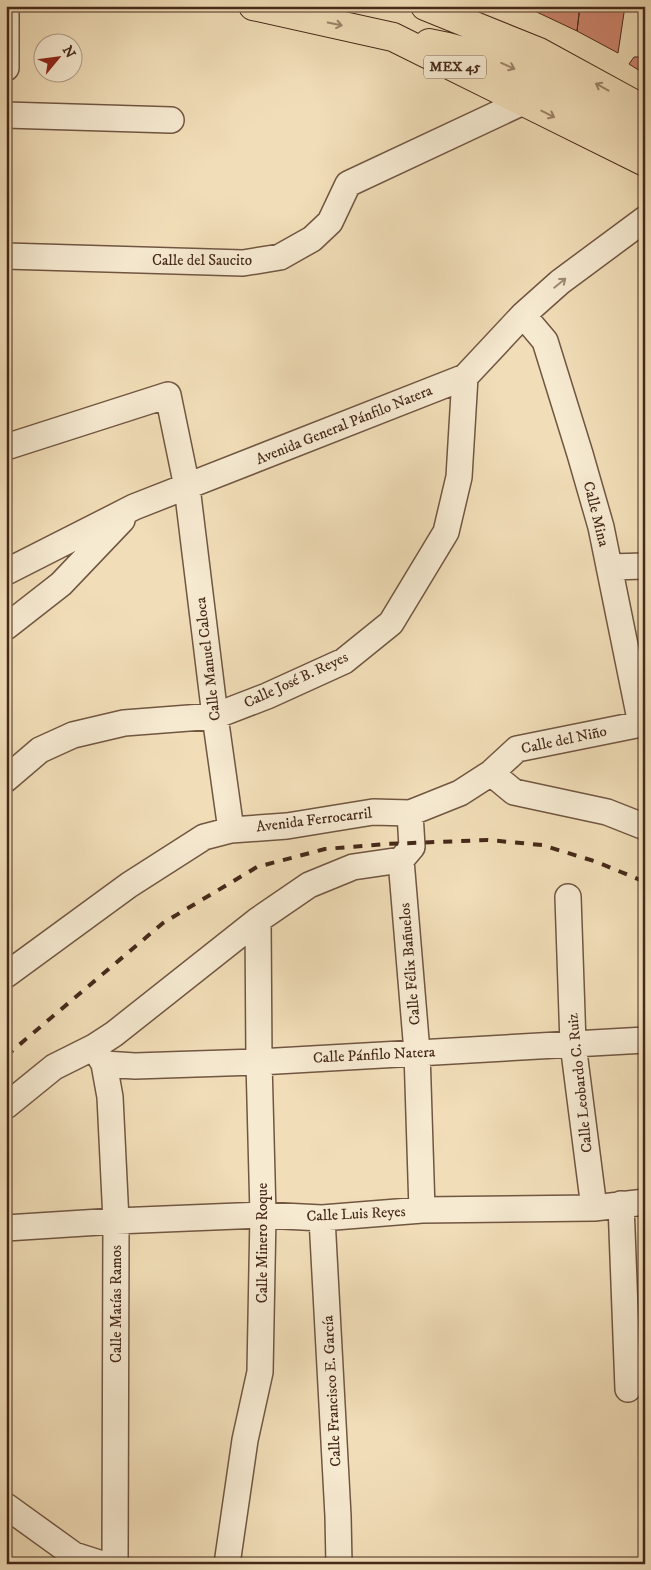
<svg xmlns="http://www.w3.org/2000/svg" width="651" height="1570" viewBox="0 0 651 1570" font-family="'IM FELL DW Pica',serif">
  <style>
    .building { fill: #d18871; stroke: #46291a }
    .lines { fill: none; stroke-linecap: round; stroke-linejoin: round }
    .minor-casing { stroke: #715642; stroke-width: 28 }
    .major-casing { stroke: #46291a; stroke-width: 30 }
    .minor { stroke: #f6ead1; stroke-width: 25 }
    .major { stroke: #f1deb8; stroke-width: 28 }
    .rail { stroke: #46291a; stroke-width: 4; stroke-dasharray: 9 9; stroke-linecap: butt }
    .oneway { stroke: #9c8469 }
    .oneway2 { stroke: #9e8a76 }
    .labels { text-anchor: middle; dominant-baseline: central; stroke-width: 5; stroke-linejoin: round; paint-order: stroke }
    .shield { fill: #f6ead1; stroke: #7b6351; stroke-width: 1 }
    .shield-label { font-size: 14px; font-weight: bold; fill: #46291a }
    .street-label { font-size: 15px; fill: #46291a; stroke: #f6ead1 }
  </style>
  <rect width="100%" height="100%" fill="#f1deb8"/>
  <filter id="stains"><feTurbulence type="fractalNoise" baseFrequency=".004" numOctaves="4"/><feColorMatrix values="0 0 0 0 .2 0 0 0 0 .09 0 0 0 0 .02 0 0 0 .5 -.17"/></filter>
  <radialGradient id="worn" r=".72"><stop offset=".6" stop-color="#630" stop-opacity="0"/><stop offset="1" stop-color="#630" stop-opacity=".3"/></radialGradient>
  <!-- building -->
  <path class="building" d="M524,6H580L577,31Z
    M580,6H625L618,53L577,31Z
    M634,57H645V74L629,64Z"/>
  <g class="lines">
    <!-- minor casing -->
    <g class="minor-casing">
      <path id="minor" d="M6,68V6
        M6,115L171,120
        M6,256L243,263L280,257L312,239L330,222L348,184L523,102
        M523,315L545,341L580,454L601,527L641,724
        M6,447L168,395L187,487L215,716L231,830
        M609,567L645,566
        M6,572L134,507L465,377L523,315L560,282L645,219
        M6,627L61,584L122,520
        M491,773L514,792L607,812L645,827
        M6,779L40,750L73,735L124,723L215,716L267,696L344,661L391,623L446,532L459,477L465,377
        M410,813L412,847L401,860L417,1052L422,1210
        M568,897L573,1044L594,1208
        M6,975L129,885L204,837L231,830L287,826L373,812L410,813L460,793L491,773L517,749L641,724L645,721
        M94,1047L104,1064L110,1097L116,1221L115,1564
        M104,1064L135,1066L259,1062L645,1040
        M6,1106L54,1067L94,1047L114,1034L258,920L309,885L353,867L401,860
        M621,1204L628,1389
        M322,1218L338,1516L339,1564
        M6,1228L116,1221L263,1215L322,1218L422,1210L594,1208L645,1202
        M6,1506L74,1555L102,1564
        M227,1564L245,1440L260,1372L263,1215L259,1062L258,920"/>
    </g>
    <!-- major casing -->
    <g class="major-casing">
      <path id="major" d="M253,6L393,37L645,162
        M425,6L539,52L645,110
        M429,43C509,57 575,100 645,138"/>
    </g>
    <!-- minor -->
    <use href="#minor" class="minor"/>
    <!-- major -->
    <use href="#major" class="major"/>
    <!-- rail -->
    <path class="rail" d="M6,1056L163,923L257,867L325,849L385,844L488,840L542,845L597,862L645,882"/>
  </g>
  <!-- one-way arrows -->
  <defs><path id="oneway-shaft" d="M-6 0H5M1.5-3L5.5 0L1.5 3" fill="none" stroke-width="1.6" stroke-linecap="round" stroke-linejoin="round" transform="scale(1.25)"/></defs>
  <g class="oneway">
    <use href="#oneway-shaft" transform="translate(335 24) rotate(12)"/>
    <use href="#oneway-shaft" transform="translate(508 66) rotate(24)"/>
    <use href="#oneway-shaft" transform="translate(602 87) rotate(-151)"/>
    <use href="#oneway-shaft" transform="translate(548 114) rotate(27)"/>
  </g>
  <use class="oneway2" href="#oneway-shaft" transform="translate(560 283) rotate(-39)"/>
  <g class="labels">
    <!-- shield labels -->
    <rect class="shield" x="424" y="55.5" width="62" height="23" rx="4"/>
    <g class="shield-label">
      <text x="455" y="67">MEX 45</text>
    </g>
    <!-- street labels -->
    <g class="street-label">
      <text x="202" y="260">Calle del Saucito</text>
      <text transform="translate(344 425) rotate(-22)">Avenida General Pánfilo Natera</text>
      <text transform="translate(596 514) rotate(76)">Calle Mina</text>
      <text transform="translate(208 659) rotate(-97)">Calle Manuel Caloca</text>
      <text transform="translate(296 680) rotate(-25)">Calle José B. Reyes</text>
      <text transform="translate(564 740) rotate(-12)">Calle del Niño</text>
      <text transform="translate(314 820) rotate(-7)">Avenida Ferrocarril</text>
      <text transform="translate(410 964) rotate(-95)">Calle Félix Bañuelos</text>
      <text transform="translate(374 1055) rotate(-3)">Calle Pánfilo Natera</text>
      <text transform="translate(580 1083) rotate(-96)">Calle Leobardo C. Ruiz</text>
      <text transform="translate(356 1214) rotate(-3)">Calle Luis Reyes</text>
      <text transform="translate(262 1243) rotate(-90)">Calle Minero Roque</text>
      <text transform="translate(116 1304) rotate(-90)">Calle Matías Ramos</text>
      <text transform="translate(332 1391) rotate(-93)">Calle Francisco E. García</text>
    </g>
  </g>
  <!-- margin -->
  <rect width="651" height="1570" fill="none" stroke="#f1deb8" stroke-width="25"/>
  <rect x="8" y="8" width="636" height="1555" fill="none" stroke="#46291a" stroke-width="2.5"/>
  <rect x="12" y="12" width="626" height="1545" fill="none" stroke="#46291a"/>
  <!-- north arrow -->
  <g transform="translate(58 58) rotate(61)"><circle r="24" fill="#f6ead1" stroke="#b09d88"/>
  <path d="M0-4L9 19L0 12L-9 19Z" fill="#8f2418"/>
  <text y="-8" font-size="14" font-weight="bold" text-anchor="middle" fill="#46291a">N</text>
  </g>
  <rect width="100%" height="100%" filter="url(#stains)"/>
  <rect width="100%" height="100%" fill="url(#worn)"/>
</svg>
